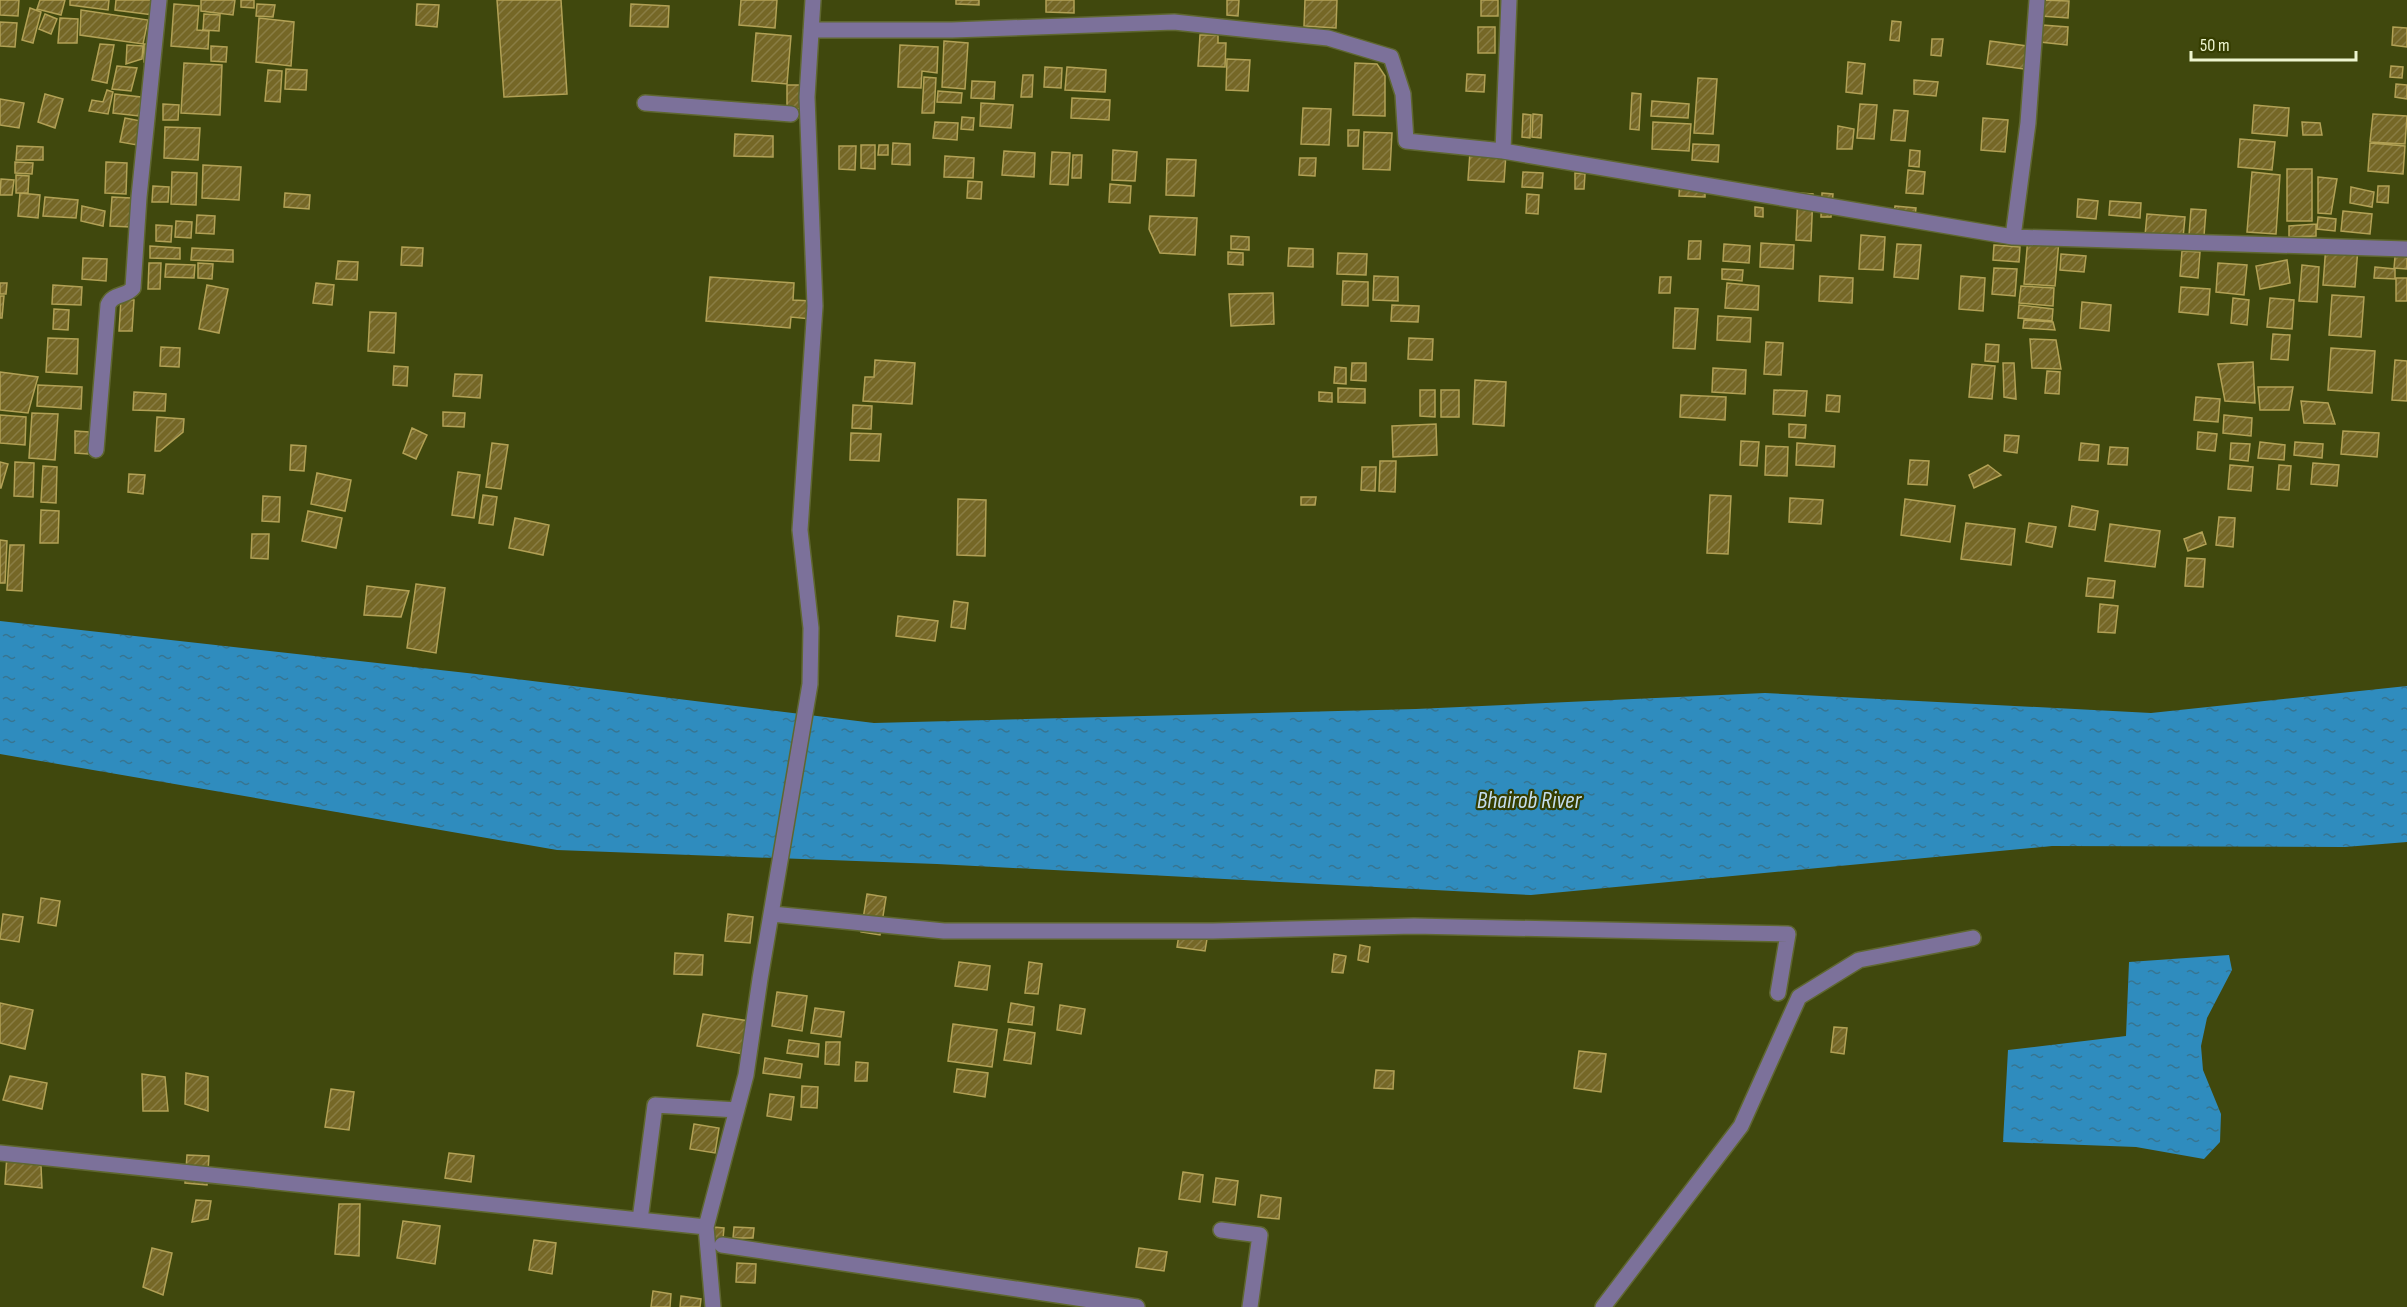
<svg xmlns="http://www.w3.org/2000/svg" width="2407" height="1307" viewBox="0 0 2407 1307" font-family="'Sofia Sans Condensed',sans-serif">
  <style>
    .water { fill: url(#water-ripples) }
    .building { fill: url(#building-hatch); stroke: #b2a155; stroke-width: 1.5 }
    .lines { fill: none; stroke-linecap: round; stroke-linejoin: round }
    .minor-casing { stroke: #5f6730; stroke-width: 18 }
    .minor { stroke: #7c719a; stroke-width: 15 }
    .labels { text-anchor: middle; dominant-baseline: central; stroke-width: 4.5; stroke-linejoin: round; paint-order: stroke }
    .water-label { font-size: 24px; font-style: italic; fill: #c4dded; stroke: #353d00 }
  </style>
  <defs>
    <pattern id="water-ripples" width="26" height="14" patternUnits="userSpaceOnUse" patternTransform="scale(1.5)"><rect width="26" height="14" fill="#2f8cbe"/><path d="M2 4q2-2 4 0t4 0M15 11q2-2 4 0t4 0" fill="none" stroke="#377591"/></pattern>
    <pattern id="building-hatch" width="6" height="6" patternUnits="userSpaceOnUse" patternTransform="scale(1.5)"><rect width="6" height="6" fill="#756726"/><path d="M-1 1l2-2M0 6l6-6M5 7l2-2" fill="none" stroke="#897d44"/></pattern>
  </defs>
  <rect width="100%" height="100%" fill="#40480d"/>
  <!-- water -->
  <path class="water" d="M0,621L476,674L874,723L1416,709L1765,693L2151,713L2407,686V842L2345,847L2052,846L1531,895L937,864L557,850L0,754Z
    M2229,955L2232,970L2207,1018L2201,1046L2203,1070L2221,1114L2220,1142L2204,1159L2136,1147L2003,1142L2008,1050L2126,1036L2129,962Z"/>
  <!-- building -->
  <path class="building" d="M0,0H19L18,16L0,15Z
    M40,0H65L61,15L37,9Z
    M70,0H109L108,10L70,5Z
    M116,0H155L153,15L115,10Z
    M201,0H235L233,15L201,11Z
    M241,0H254V8L241,7Z
    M497,0H561L567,94L504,97Z
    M741,0H777L775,28L739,25Z
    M956,0H979V5L956,4Z
    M1046,0H1074V13L1046,12Z
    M1227,0H1239L1238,16L1227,15Z
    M1305,0H1337L1336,28L1304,26Z
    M1481,0H1498V16H1481Z
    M2042,0L2069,1L2068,18L2041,16Z
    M174,4L199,6L197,30L209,31L208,49L171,46Z
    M257,4L275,5L273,17L256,16Z
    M417,4L439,5L437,27L416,25Z
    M631,4L669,6L668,27L630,26Z
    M30,8L41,12L33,43L22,40Z
    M81,10L148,20L143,44L80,35Z
    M45,14L57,19L51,34L39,29Z
    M204,14L220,15L219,31L203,30Z
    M60,18L78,19L77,43H58Z
    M259,18L294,22L291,66L256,62Z
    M1892,21L1901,22L1899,41L1890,40Z
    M0,22L17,23L15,47L0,46Z
    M2042,25L2068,27L2067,45L2040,42Z
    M1478,27H1495V53H1478Z
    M2393,27L2407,28V47L2392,45Z
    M756,33L791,36L787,84L752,81Z
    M1200,35H1218V43H1226L1225,67L1198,66Z
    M1932,39H1943L1941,56L1931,55Z
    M944,41L968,43L965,89L942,87Z
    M1990,41L2027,46L2024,69L1987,64Z
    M100,44L114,45L107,83L92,80Z
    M144,44H149V62H144Z
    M127,45L143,46L142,59L126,64Z
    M900,45L938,47L937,73L922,71L921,88L898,87Z
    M211,46L227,47L226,62L211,61Z
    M1227,59L1250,60L1248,91L1226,90Z
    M1848,62L1865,64L1862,94L1846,92Z
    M184,63L222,65L220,115L181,113Z
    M1355,63L1377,64L1385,76V116L1353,115Z
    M117,66L137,68L131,91L112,89Z
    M2391,66L2403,67L2402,78L2390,77Z
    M1045,67L1062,68L1061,88L1044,87Z
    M1067,67L1106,70L1105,92L1065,90Z
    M286,69L307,70L306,90L285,89Z
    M268,70L282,71L280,102L265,101Z
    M1467,74L1485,75L1484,92L1466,91Z
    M1023,75H1033L1032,97H1021Z
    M924,77L936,78L934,113H922Z
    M1698,78L1717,79L1713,134L1694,133Z
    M1914,80L1938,82L1936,96L1914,94Z
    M972,81L995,82L994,99L971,98Z
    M2396,84L2407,85V99L2395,97Z
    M787,85H801V109H787Z
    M107,90L113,92L108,114L89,111L92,100L103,102Z
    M938,91L962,93L961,103L937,102Z
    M1632,93L1641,94L1639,130L1630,129Z
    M45,94L63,99L55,128L38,122Z
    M115,94L141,97L139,116L113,113Z
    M1072,98L1110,100L1109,120L1071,118Z
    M0,99L24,103L19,128L0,125Z
    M1652,101L1689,104L1688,118L1651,116Z
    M981,103L1013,105L1011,128L980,126Z
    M163,104L179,105L178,120H163Z
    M1860,104L1877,105L1874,139L1857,138Z
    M2254,105L2289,108L2287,136L2252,133Z
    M1303,108L1331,109L1329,145L1301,144Z
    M1894,110L1908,111L1905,141L1891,140Z
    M1523,114L1531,115L1530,138L1522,137Z
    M1533,114L1542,115L1541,138L1532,137Z
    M2373,114L2407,116L2405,144L2370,142Z
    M962,117L974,118L973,130L961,129Z
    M125,118L141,121L137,145L120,142Z
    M1983,118L2008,120L2005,152L1981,150Z
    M935,122L958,123L957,140L933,138Z
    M1653,122L1691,124L1689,151L1652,149Z
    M2302,122L2320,123L2322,135H2303Z
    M1838,126L1854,129L1852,149H1837Z
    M165,127L200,128L198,160L164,158Z
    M1348,130H1359L1358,146H1348Z
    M1364,132L1392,133L1390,170L1363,169Z
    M735,134L773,136V157L734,156Z
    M2240,139L2275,142L2272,170L2238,167Z
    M893,143L910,144V165L892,164Z
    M2370,143L2405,146L2403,174L2368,171Z
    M1693,144L1719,145L1718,162L1692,160Z
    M861,145H875V169L861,168Z
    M879,145H888V155H878Z
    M17,146L43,147V160H16Z
    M839,146H856L855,170L839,169Z
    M1113,150L1137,152L1135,181L1112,180Z
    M1910,150L1920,151L1919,167L1909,166Z
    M1004,151L1035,153L1034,177L1002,175Z
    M1052,152L1070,153L1068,185L1050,184Z
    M1470,152L1506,154L1504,182L1468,180Z
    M1073,155H1082L1081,178H1072Z
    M945,156L974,158L973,178L944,177Z
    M1300,158H1316L1315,176L1299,175Z
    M1167,159L1196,160L1194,196L1166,195Z
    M15,162L33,163L32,174L15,173Z
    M106,162L127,163L126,194L105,193Z
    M203,165L241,167L239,200L202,198Z
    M2287,169H2312V221H2287Z
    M1908,170L1925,172L1923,194L1906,193Z
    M172,172L197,173L196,205L171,204Z
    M1523,172L1543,173L1542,188L1522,187Z
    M2252,172L2280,175L2276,234L2247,232Z
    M1575,173L1585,174L1584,189H1575Z
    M16,175L29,176L28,193H16Z
    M2318,177L2337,179L2331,214L2318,213Z
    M1,179L14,180L12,195H0Z
    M1680,179L1705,180V197L1679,196Z
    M968,181L982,182L981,199L967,198Z
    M1110,184L1131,186L1130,203L1109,202Z
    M153,186L169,187L168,202H152Z
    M2378,186H2389L2388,203L2377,202Z
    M2351,187L2374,192L2372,207L2350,203Z
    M20,193L40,195L38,218L18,216Z
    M285,193L310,195L309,209L284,207Z
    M1798,193L1813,194L1811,241L1796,240Z
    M1822,193L1833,194L1831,217H1821Z
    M1527,194L1539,195L1538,214L1526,213Z
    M45,197L78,200L76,218L43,216Z
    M112,197L131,198L130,227L110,226Z
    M2078,199L2098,201L2096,219L2077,217Z
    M2110,201L2141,203L2140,218L2109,215Z
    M82,206L105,211L103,226L81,221Z
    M1895,206L1916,208L1914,224L1893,223Z
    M1755,207L1763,208V217L1755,216Z
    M2191,209L2206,210L2204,236L2189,235Z
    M2343,211L2372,214L2370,234L2341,231Z
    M2147,214L2185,217L2183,238L2145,235Z
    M197,215L215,216L214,234L196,233Z
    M1150,216L1197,218L1195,255L1160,253L1149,229Z
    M2318,217L2336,219L2335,231L2317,229Z
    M176,221L192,222L191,238L175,237Z
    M2316,224V236L2289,237V226Z
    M156,225L172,226L171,242L156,241Z
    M1861,235L1885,237L1883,270L1859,269Z
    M1231,236L1249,237V250L1231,249Z
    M2028,237L2059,240L2055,286L2024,284Z
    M1689,241H1701L1700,259H1688Z
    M1761,243L1794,245L1793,269L1760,267Z
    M1724,244L1750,246L1749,263L1723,261Z
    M1897,244L1921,245L1918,279L1894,277Z
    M1994,245L2020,247L2019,262L1993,260Z
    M2326,245L2358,247L2355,287L2323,285Z
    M150,246L180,248V259L150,258Z
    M2396,246L2407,247V269L2394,268Z
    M402,247L423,248L422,266L401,265Z
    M192,248L233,250V262L191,260Z
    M1289,248L1313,249V267L1288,266Z
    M2182,251L2200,252L2198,278L2180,276Z
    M1228,252L1243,253V265L1228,264Z
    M1338,253L1367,254L1366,275L1337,274Z
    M2061,254L2086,256L2084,272L2060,270Z
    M83,258L107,259L106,281L82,279Z
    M2287,260L2290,283L2260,289L2256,266Z
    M338,261L358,262L357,280L336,279Z
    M149,263H161L160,289H148Z
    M198,263L213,264L212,279L198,278Z
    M2218,263L2247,265L2244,295L2216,292Z
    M166,264L195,265L194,278L165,277Z
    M2302,265L2319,267L2317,302L2299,301Z
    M2375,267L2395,269V279L2374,278Z
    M1994,268L2017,269L2015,296L1992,294Z
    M1722,269L1743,270L1742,281L1722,279Z
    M1374,276L1398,277V301L1373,300Z
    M1820,276L1853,278L1852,303L1819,301Z
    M1961,276L1985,278L1983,311L1959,309Z
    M710,277L794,283L793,300L812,301L811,319L791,317L790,328L706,321Z
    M1660,277H1671L1670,293H1659Z
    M2396,278H2407V301H2396Z
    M1343,281L1368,282V306L1342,305Z
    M0,283H7L6,294H0Z
    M316,283L334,285L332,305L313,303Z
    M1727,283L1759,286L1758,310L1725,308Z
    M53,285L82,287L81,305L52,304Z
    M207,285L228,289L219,333L199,329Z
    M2021,286L2054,288L2053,306L2019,303Z
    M2181,287L2210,289L2208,315L2179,312Z
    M1273,293L1274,324L1231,326L1229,294Z
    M2332,295L2364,297L2361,337L2329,335Z
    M0,296H4L2,318H0Z
    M2233,298L2249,300L2247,325L2231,323Z
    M2270,298L2294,300L2292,329L2267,327Z
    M121,299L134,300L132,331H119Z
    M2082,302L2111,305L2109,331L2080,328Z
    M1392,305L1419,306L1418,322L1391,321Z
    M2019,305L2053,309L2052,321L2018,318Z
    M1675,308L1698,309L1695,349L1673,348Z
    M54,309L69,310L68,330L53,329Z
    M370,312L396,313L394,353L368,351Z
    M1718,316L1751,318L1750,342L1717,340Z
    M2024,320L2053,322L2055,330L2023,328Z
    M2273,334L2290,335L2288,360L2271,359Z
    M48,338L78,339L77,374L46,372Z
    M1409,338L1433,339L1432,360L1408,359Z
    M2030,339L2056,340L2061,369L2032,368Z
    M1766,342L1783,343L1781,375L1764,374Z
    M1986,344L1999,345L1998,362L1985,361Z
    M161,347L180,348L179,367L160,366Z
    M2331,348L2375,351L2372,393L2328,390Z
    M875,360L915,363L912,404L863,401L865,377H874Z
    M2395,360L2407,361V401L2392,400Z
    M2253,362L2255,403L2225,401L2218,364Z
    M1352,363H1366V381L1351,380Z
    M2003,363H2014L2016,399L2004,397Z
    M1972,364L1995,366L1992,399L1969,397Z
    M394,366L408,367L407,386L393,385Z
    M1335,367L1346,368V384L1334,383Z
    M1713,368L1746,370L1745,394L1712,392Z
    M2047,371L2060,372L2059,394L2045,393Z
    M0,372L38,377L28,413L0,410Z
    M455,374L482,375L480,398L453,396Z
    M1475,380L1506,382L1504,426L1473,424Z
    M38,385L82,387L81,409L37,406Z
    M2258,387H2293L2289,410H2260Z
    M1338,388L1365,389V403L1338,402Z
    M1420,390H1435V417L1420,416Z
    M1441,390H1459V417H1441Z
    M1774,390L1807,391L1805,416L1773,414Z
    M134,392L166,394L165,411L133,410Z
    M1319,392L1332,393V402L1319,401Z
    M1681,395L1726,397L1725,420L1680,417Z
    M1827,395L1840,396L1839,412L1826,411Z
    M2196,397L2220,399L2218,422L2194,420Z
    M2301,401L2328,403L2335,424L2304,423Z
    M853,405L872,406L871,429L852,428Z
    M443,412L465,413L464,427L443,426Z
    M32,413L58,414L55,460L29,458Z
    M0,415L26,417L25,445L0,443Z
    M2224,415L2252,418L2251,436L2223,433Z
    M157,417L184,419L183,432L160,451H155Z
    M1436,424L1437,455L1393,457L1392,426Z
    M1789,424L1806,425L1805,438L1789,437Z
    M412,428L427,435L416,459L403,453Z
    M75,431L89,432L88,454L75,453Z
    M2343,431L2379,433L2377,457L2341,454Z
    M2198,432L2217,434L2215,451L2197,449Z
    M851,433L881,434L879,461L850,460Z
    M2005,435L2019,436L2017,453L2004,451Z
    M1741,441L1759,442L1757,466L1740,465Z
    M2260,442L2285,445L2284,460L2258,458Z
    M2295,442L2323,444L2322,458L2294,455Z
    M492,443L508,445L501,489L486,487Z
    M1797,443L1835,446L1834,467L1796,465Z
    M2081,443L2099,445L2098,461L2079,460Z
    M2231,443L2250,444L2248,461L2230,459Z
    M291,445L306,446L304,471L290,470Z
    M1766,446L1788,447L1787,476L1765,475Z
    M2110,447L2128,448L2127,465L2108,464Z
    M1910,460L1929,461L1927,485L1908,484Z
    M1380,461H1396L1395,492L1379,491Z
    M0,462L8,464L1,488H0Z
    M15,462L34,463L33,497L14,496Z
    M2313,463L2339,465L2337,486L2311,484Z
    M1988,465L2001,475L1974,488L1969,475Z
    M2230,465L2253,467L2251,491L2228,489Z
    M2279,465L2291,466L2289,490L2277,489Z
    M43,466L57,467L56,503L41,502Z
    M1362,467H1376L1375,491L1361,490Z
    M458,472L480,475L474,518L452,515Z
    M317,473L351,480L345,511L311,504Z
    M129,474L145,475L143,494L128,492Z
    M483,495L497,497L493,525L479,523Z
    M1710,495L1731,496L1728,554L1707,553Z
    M263,496L280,497L279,522L262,521Z
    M1301,497H1316L1315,505H1301Z
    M1790,498L1823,500L1821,524L1789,522Z
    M958,499L986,500L985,556L957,555Z
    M1905,499L1955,506L1950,542L1901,535Z
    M2072,506L2098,511L2095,530L2069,526Z
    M41,510L59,511L58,543H40Z
    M308,511L342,518L336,548L302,541Z
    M2219,517L2235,518L2233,547L2216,545Z
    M515,518L549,525L543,555L509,548Z
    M1966,523L2015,529L2011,565L1961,559Z
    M2029,523L2056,527L2052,547L2026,542Z
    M2110,524L2160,531L2155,567L2105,561Z
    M2202,532L2206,544L2188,551L2184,539Z
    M252,534H269L268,559L251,558Z
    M0,540L7,541L5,583H0Z
    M10,545H24L22,591L7,590Z
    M2187,558L2205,559L2203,587L2185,586Z
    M2088,578L2115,581L2113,598L2086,596Z
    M416,584L445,588L436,653L407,648Z
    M367,586L409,591L401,617L364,615Z
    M954,601L968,603L965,629L951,627Z
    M2100,604L2118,606L2115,633L2098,632Z
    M898,616L938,621L935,641L896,636Z
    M867,894L886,897L880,935L861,932Z
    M41,898L60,901L56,926L38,923Z
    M3,914L23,917L19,942L0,939Z
    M728,914L753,917L750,943L725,941Z
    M1180,929L1208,933L1205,951L1177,947Z
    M1360,945L1370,947L1368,962L1358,960Z
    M675,953L703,955L702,975L674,974Z
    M1334,954L1346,956L1343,973L1332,972Z
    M959,962L990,966L987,990L955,986Z
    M1029,962L1042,964L1038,994L1025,993Z
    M777,992L807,996L802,1031L772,1026Z
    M0,1003L33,1010L25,1049L0,1043Z
    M1011,1003L1034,1007L1032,1025L1008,1022Z
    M1060,1005L1085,1009L1081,1034L1057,1030Z
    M815,1008L844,1012L841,1037L811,1033Z
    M703,1014L749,1021L743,1054L697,1046Z
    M953,1024L997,1030L992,1067L948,1061Z
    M1834,1027L1847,1028L1844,1054L1831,1052Z
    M1009,1029L1035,1033L1031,1064L1004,1060Z
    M789,1040L819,1044L818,1057L787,1053Z
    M826,1042H840L839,1065L825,1064Z
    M1579,1051L1606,1054L1601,1092L1574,1088Z
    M765,1058L802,1064L800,1078L763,1073Z
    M856,1062L868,1063L867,1081H855Z
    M957,1069L988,1073L985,1097L954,1092Z
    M1376,1070L1394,1071L1393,1089L1374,1088Z
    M186,1073L208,1077V1111L185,1104Z
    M142,1074L165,1077L168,1111H143Z
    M10,1076L47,1083L42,1109L3,1100Z
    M802,1086L818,1087L817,1108L801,1107Z
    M331,1089L354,1092L349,1130L325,1127Z
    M770,1094L794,1097L791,1120L767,1116Z
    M694,1124L719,1128L715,1153L690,1149Z
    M449,1153L474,1156L471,1182L445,1178Z
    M7,1155L41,1166L42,1188L5,1184Z
    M187,1155L209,1156L207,1185L185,1183Z
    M1183,1172L1203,1175L1200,1202L1179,1199Z
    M1216,1178L1238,1181L1235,1205L1213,1202Z
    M1261,1195L1281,1198L1279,1219L1258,1217Z
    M196,1200L211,1201L208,1219L192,1222Z
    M339,1204H360L359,1256L335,1254Z
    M403,1221L440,1226L435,1264L397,1258Z
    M713,1227L724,1228L723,1239H713Z
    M734,1227L754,1228L753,1238H733Z
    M534,1240L556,1243L552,1274L529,1270Z
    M152,1248L172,1253L163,1295L143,1287Z
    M1139,1248L1167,1252L1164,1271L1136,1267Z
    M737,1263L756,1264L755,1283L736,1282Z
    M653,1291L671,1294L670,1307H651Z
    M681,1296L701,1299L700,1307H680Z"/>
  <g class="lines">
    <!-- minor casing -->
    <g class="minor-casing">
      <path id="minor" d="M811,30H952L1174,22L1328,38L1391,57L1403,94L1406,141L1503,151L1509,0
        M645,103L791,114
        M1503,151L2013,237L2407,249
        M2013,237L2028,123L2037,0
        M96,450L108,305C113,293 126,297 133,288L139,197L159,0
        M772,914L944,931H1213L1414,926L1788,934L1778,993
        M0,1153L706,1227
        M640,1220L655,1105L737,1110
        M1221,1230L1260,1235L1250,1307
        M722,1245L1137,1307
        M713,1307L706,1227L746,1075L760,979L810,684L811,628L800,530L815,306L807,97L813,0
        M1603,1307L1741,1126L1799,997L1859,960L1973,938"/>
    </g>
    <!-- minor -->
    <use href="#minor" class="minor"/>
  </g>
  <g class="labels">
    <!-- water labels -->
    <g class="water-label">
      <text x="1529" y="800">Bhairob River</text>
    </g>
  </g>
  <!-- scale -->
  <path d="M2191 51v9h165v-9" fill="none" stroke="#edf5cf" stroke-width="3"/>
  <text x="2200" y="51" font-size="18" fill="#edf5cf" stroke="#353d00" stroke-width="4.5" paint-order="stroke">50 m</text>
</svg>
